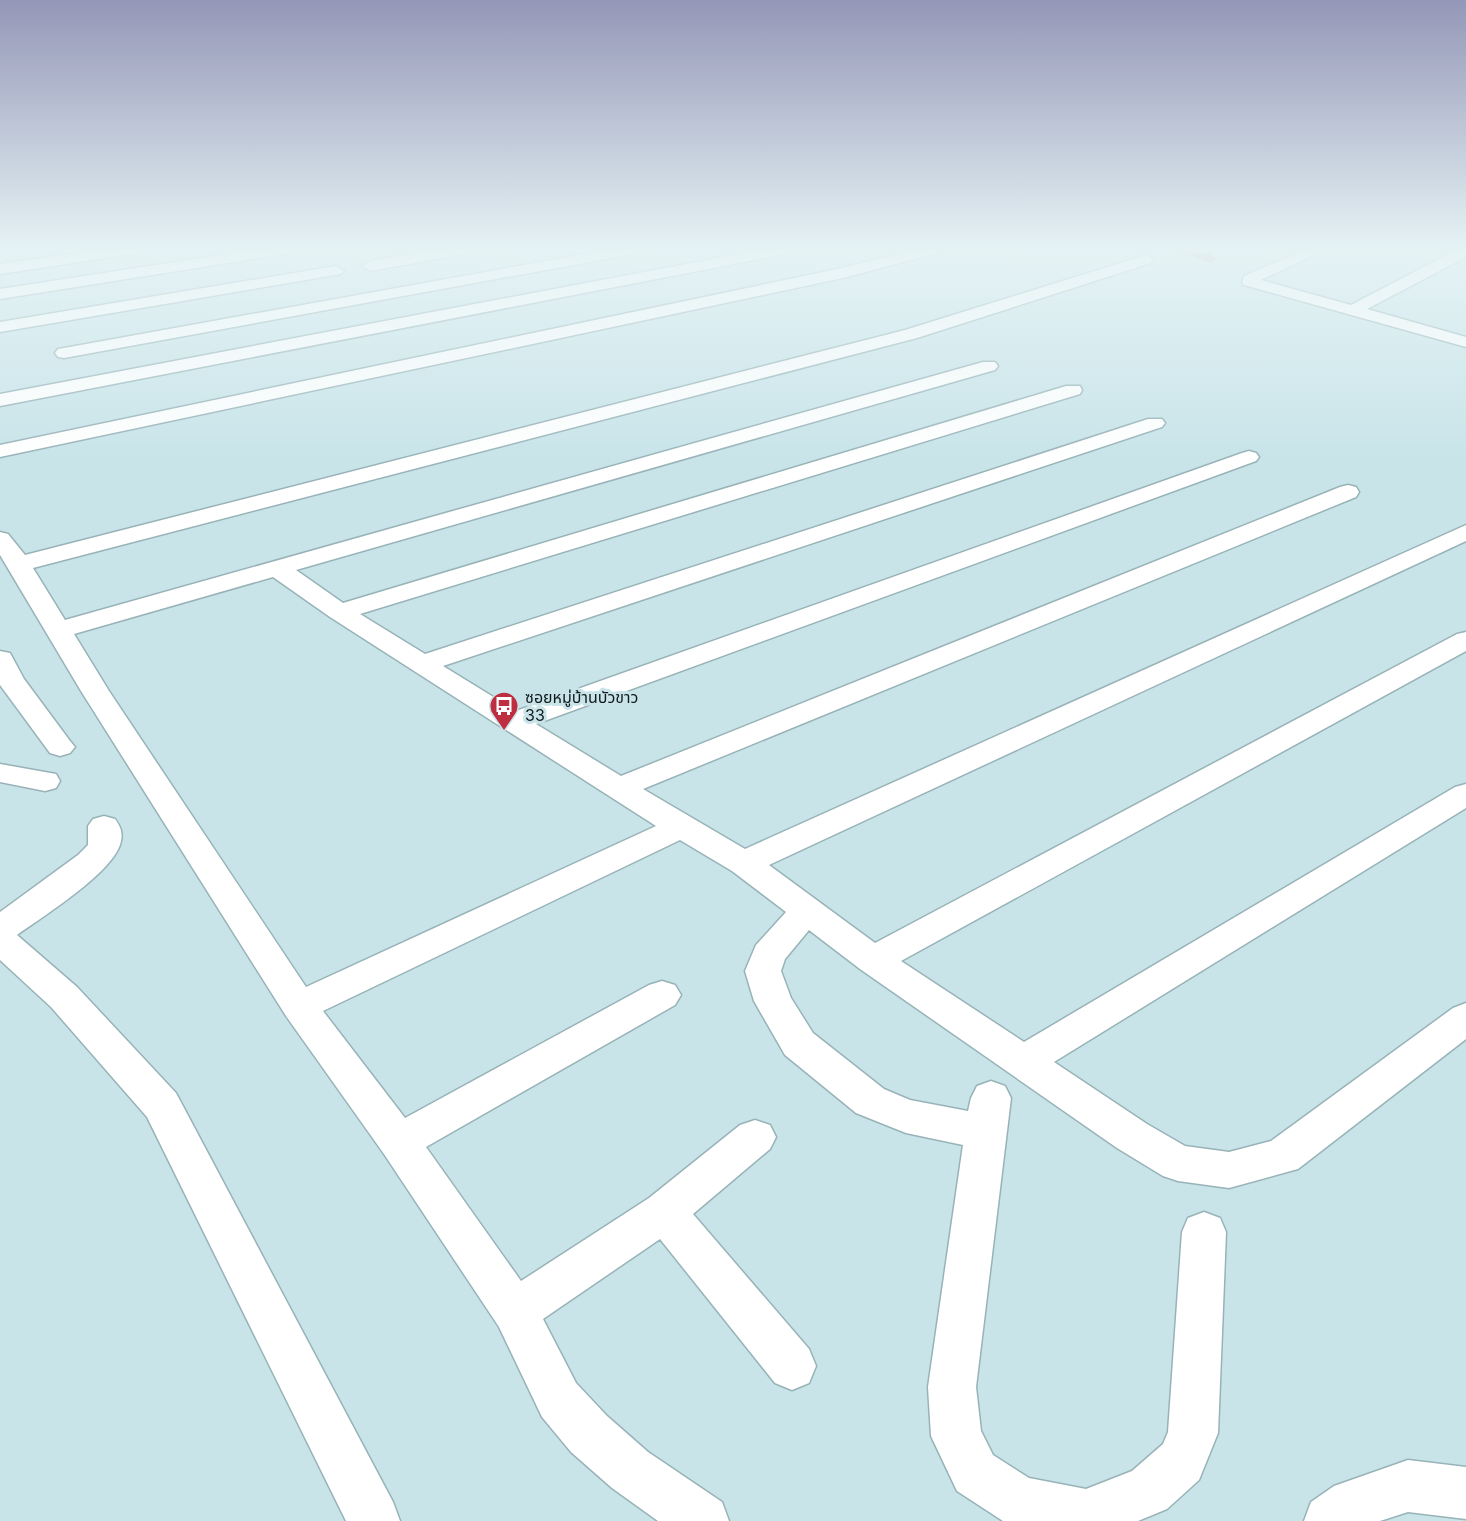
<svg xmlns="http://www.w3.org/2000/svg" width="1466" height="1521" viewBox="0 0 1466 1521" font-family="Inter,'Noto Sans Thai',sans-serif">
  <style>
    .lines { fill: none; stroke-linecap: round; stroke-linejoin: round }
    .canal { fill: #b66c6d; fill-rule: evenodd }
    .street-casing { stroke: #98b3b8; stroke-width: 3 }
    .street { fill: #fff; fill-rule: evenodd }
    .labels { text-anchor: middle; dominant-baseline: central; stroke-width: 6; stroke-linejoin: round; paint-order: stroke }
    .poi-label { font-size: 16px; fill: #101a1c; stroke: #c8e4e9; text-anchor: start }
  </style>
  <rect width="100%" height="100%" fill="#c8e4e9"/>
  <g class="lines">
    <!-- canal -->
    <path class="canal" d="M1173,249C1188,249 1206,248 1217,259L1210,263Z"/>
    <!-- street casing -->
    <g class="street-casing">
      <path id="street" d="M104,249H145L138,253L0,274V264Z
        M259,249H298L291,253L0,299V289Z
        M441,249H477L470,253L370,271L362,266L370,261Z
        M612,249H646L639,253L64,358L58,357L55,353L58,349L64,348Z
        M765,249H798L791,253L0,406V394Z
        M918,249H944L942,252L843,278L0,457V445L842,268Z
        M1306,249H1327L1261,280L1351,305L1458,249H1466V257L1367,309L1466,337V347L1244,285L1242,282L1244,276Z
        M1146,255L1151,257L1154,260L1151,263L917,338L33,568L65,620L983,362H995L998,366L995,370L296,570L343,603L1066,386H1080L1082,390L1080,394L360,614L425,654L1148,419H1162L1165,423L1162,427L443,666L516,711L1242,453L1249,451L1256,453L1259,457L1256,461L536,724L621,776L1340,487L1348,485L1356,487L1359,492L1356,497L643,789L745,849L1466,525V541L769,865L875,943L1457,634L1466,632V651L901,961L1024,1042L1455,787L1466,784V808L1054,1062L1147,1124L1185,1146L1229,1152L1271,1141L1453,1008L1466,1003V1039L1298,1169L1229,1188L1178,1181L1163,1176L1117,1148L860,969L809,930L785,959L781,971L791,998L813,1033L884,1089L910,1100L968,1111L971,1098L977,1086L991,1081L1005,1086L1011,1098L976,1387L981,1431L993,1455L1029,1478L1086,1489L1132,1471L1163,1444L1168,1432L1182,1232L1188,1218L1204,1212L1220,1218L1226,1232L1218,1433L1199,1480L1167,1509L1138,1521H1003L957,1491L931,1436L928,1387L963,1145L906,1133L856,1113L785,1055L754,1001L745,971L756,945L786,912L732,871L680,840L323,1011L405,1118L649,985L662,981L675,985L681,995L675,1005L426,1147L521,1281L649,1198L740,1125L755,1120L770,1125L776,1137L770,1149L693,1214L809,1349L816,1366L809,1383L792,1390L775,1383L660,1239L543,1319L576,1383L607,1416L648,1452L722,1502L729,1521H658L612,1488L571,1452L542,1417L499,1327L384,1154L286,1016L81,691L0,555V532L8,534L25,555L905,330ZM273,577L330,617L656,826L306,987L109,691L74,634Z
        M336,266L344,271L341,274L0,332V322Z
        M0,651L10,653L24,679L70,741L75,747L70,753L60,756L50,753L0,685Z
        M0,764L56,774L60,781L56,788L45,791L0,782Z
        M104,816L115,819C120,826 123,832 121,841C116,871 42,917 17,935L77,987L176,1093L393,1502L400,1521H346L147,1117L51,1007L0,960V912L78,855L88,845V826L93,819Z
        M1408,1460L1466,1467V1519L1408,1512L1380,1521H1304L1311,1502L1334,1486Z"/>
    </g>
    <!-- street -->
    <use href="#street" class="street"/>
  </g>
  <!-- sky -->
  <linearGradient id="sky" x2="0" y2="1"><stop stop-color="#9497b7"/><stop offset="0.54" stop-color="#e6f3f5"/><stop offset="1" stop-color="#e6f3f5" stop-opacity="0"/></linearGradient>
  <rect width="1466" height="462" fill="url(#sky)"/>
  <!-- icons -->
  <defs>
    <g id="bus-pin" transform="scale(1.5)"><path d="M0 17L-7.5 6A9.5 9.5 0 1 1 7.5 6Z" fill="#be2e40" stroke="#c8e4e9"/><path d="M-5-6H5V4H4V6H2V4H-2V6H-4V4H-5ZM-3.5-4V0h7V-4ZM-3.5 1.2v1.5H-2V1.2ZM2 1.2v1.5H3.5V1.2Z" fill="#fff"/></g>
  </defs>
  <g fill-rule="evenodd">
    <use href="#bus-pin" x="504" y="706"/>
  </g>
  <g class="labels">
    <!-- poi labels -->
    <g class="poi-label">
      <text x="525" y="697">ซอยหมู่บ้านบัวขาว<tspan x="525" dy="18">33</tspan></text>
    </g>
  </g>
</svg>
